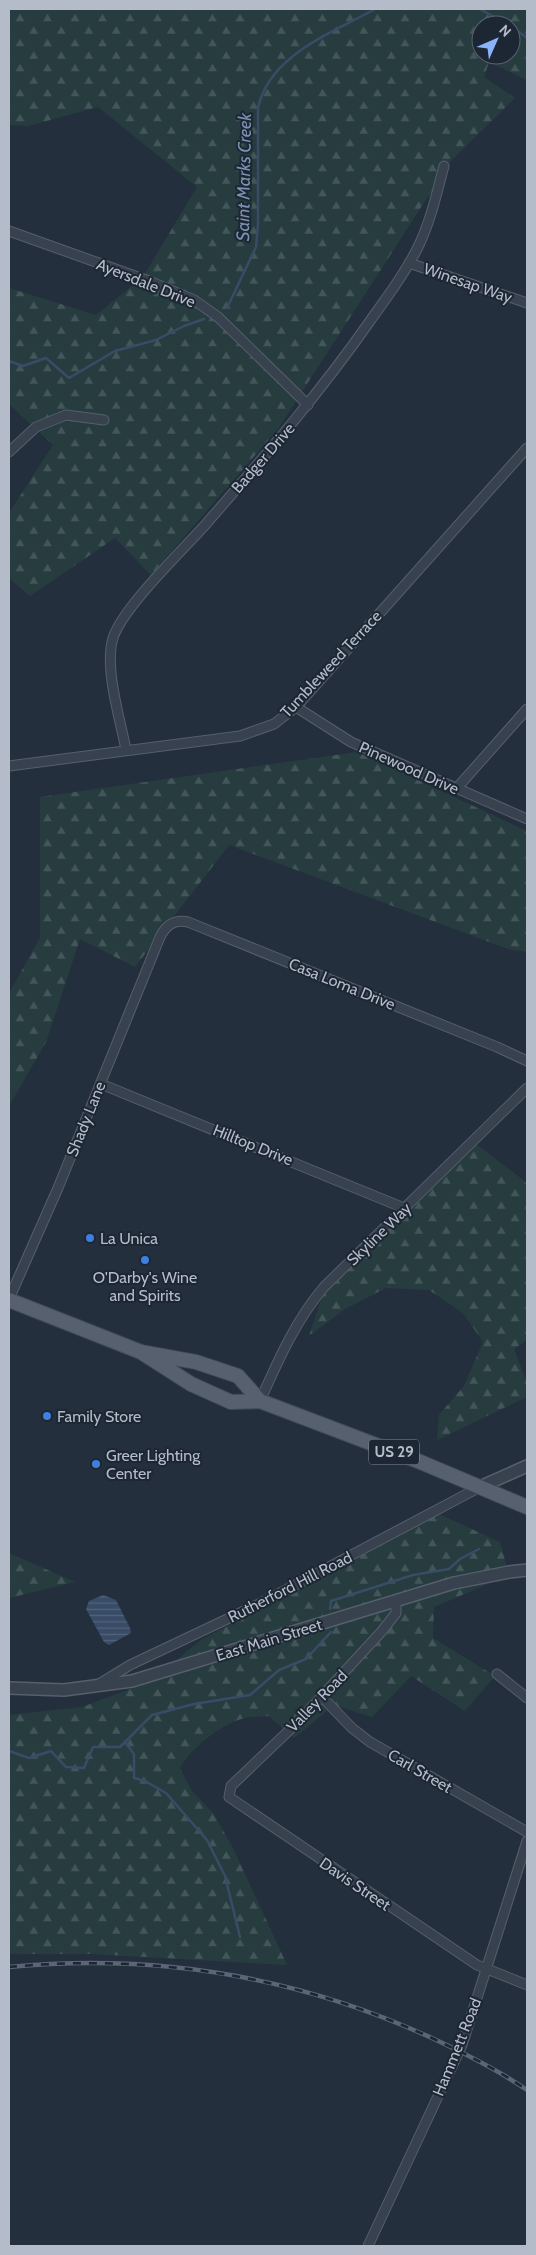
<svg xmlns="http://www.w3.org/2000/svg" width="536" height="2255" viewBox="0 0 536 2255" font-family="Cabin,sans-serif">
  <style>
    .forest { fill: url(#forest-firs); fill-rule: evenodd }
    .water { fill: url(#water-rules) }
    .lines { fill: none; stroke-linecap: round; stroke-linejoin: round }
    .stream { stroke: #394c67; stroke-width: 2.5 }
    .minor-casing { stroke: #565f6c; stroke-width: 11 }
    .tertiary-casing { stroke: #565f6c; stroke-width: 14 }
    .primary-casing { stroke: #414a57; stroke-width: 16 }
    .minor { stroke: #38414e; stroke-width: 9 }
    .tertiary { stroke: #38414e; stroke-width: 11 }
    .primary { stroke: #56606e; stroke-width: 14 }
    .rail-casing { stroke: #5a6575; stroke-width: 4.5 }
    .rail { stroke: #1d2633; stroke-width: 2.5; stroke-dasharray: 8; stroke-linecap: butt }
    .shop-dot { fill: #3f7fe0; stroke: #1d2633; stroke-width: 2 }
    .labels { text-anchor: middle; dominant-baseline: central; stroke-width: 4; stroke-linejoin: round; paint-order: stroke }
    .shield { fill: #1d2633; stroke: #878f9c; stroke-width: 1 }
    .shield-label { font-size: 15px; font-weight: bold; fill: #b4bcc9 }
    .street-label { font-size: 16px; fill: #b4bcc9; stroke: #1d2633 }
    .poi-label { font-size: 16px; fill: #b4bcc9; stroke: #1d2633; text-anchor: start }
    .water-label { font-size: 18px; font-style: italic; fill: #7c92b1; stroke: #1d2633 }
  </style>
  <defs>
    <pattern id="forest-firs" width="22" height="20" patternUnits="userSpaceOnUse" patternTransform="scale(1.25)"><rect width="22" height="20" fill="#263c3f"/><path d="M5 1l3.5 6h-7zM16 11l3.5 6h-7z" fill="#435659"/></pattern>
    <pattern id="water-rules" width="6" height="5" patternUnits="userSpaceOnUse" patternTransform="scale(1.25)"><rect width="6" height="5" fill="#394c67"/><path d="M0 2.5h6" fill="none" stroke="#53647b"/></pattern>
  </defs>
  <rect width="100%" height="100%" fill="#242f3e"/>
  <!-- forest -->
  <path class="forest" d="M9,9H527V80L489,62L484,77L515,98L451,161L278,429L151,575L115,538L30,596L9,578V513L53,445L9,404V288L96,315L143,277L197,187L98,107L28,126L9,125ZM481,25H511V55H481Z
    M357,752L527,831V952L508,949L229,845L135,967L80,939L46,1042L9,1106V993L40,938V797Z
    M472,1141L527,1183V1340L514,1349L527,1383V1397L437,1440L439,1415L464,1386L483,1342L463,1313L429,1290L386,1288L345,1309L309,1336L329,1275Z
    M439,1514L500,1542L509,1575L434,1607L433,1638L495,1676L465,1711L411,1676L372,1717L334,1705L294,1738L269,1716C261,1717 252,1716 245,1718C221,1724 191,1748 180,1768L192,1791L213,1813L232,1846L287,1965L92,1954H9V1715L82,1707L149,1682L201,1640Z
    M9,1553L75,1582L9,1598Z"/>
  <!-- water -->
  <path class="water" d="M103,1595L116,1600L130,1628L131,1633L109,1645L104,1642L86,1609L89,1601Z"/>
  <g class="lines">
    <!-- stream -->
    <path class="stream" d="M480,9L509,25
      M511,26L527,38
      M227,308L256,247L258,224V108C269,55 332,33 375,9
      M9,361L23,366L46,358L69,378L115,351L156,340L184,326L204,319
      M330,1609L331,1601L413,1575L449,1569L460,1559L479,1549
      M125,1742L134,1754V1778L145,1781L166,1793L207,1840L225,1876L240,1937
      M9,1751L29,1758L51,1751L66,1767L84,1768L93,1747H120L152,1715L194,1704L250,1695L279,1670L306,1659L331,1632"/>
    <!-- minor casing -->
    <g class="minor-casing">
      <path id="minor" d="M9,231L149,281L194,300L218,317L308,405
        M409,263L527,303
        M9,452L36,427L66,415L104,420
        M296,707L351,742L527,819
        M126,750C120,718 104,668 113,638C123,607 182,551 206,524C264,457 319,394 370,321C387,297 406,272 419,245C431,220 437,192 444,166
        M9,766L240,736L274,724L296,707L527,448
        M456,789L527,709
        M101,1084L404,1208
        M9,1299L58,1188L160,937C166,925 174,919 188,922L497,1047L527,1061
        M260,1401C278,1361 295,1321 324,1287L527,1088
        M396,1601V1613L382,1631L300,1720L231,1786L229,1797L477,1965L527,1985
        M497,1674L527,1698
        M99,1684L130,1665L261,1603L480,1487
        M322,1697L352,1728L370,1742L527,1832
        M368,2246L462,2045L527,1841"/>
    </g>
    <!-- tertiary casing -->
    <g class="tertiary-casing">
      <path id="tertiary" d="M480,1487L527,1466
        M9,1688L64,1690L132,1681L454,1583L509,1572L527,1570"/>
    </g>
    <!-- primary casing -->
    <g class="primary-casing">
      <path id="primary" d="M9,1300L141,1352L196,1362L238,1376L260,1401
        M141,1352L191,1384L231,1402L260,1401L418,1461L527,1507"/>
    </g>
    <!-- minor -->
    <use href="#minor" class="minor"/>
    <!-- tertiary -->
    <use href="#tertiary" class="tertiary"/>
    <!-- primary -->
    <use href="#primary" class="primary"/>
    <!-- rail casing -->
    <g class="rail-casing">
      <path id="rail" d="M9,1967C156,1953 300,1977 434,2039C466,2054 498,2070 527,2090"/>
    </g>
    <!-- rail -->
    <use href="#rail" class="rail"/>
  </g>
  <!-- markers -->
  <g class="shop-dot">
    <circle cx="90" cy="1238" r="5"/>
    <circle cx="145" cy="1260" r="5"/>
    <circle cx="47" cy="1416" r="5"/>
    <circle cx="96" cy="1464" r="5"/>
  </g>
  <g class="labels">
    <!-- shield labels -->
    <rect class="shield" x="369" y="1439.5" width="50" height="25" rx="4"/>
    <g class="shield-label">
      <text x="394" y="1452">US 29</text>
    </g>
    <!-- street labels -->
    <g class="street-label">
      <text transform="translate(146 283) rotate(22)">Ayersdale Drive</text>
      <text transform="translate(468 283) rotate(19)">Winesap Way</text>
      <text transform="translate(263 458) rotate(-49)">Badger Drive</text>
      <text transform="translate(331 664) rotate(-47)">Tumbleweed Terrace</text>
      <text transform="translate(409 768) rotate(24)">Pinewood Drive</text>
      <text transform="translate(342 984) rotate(22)">Casa Loma Drive</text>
      <text transform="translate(86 1119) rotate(-68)">Shady Lane</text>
      <text transform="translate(253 1145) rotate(22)">Hilltop Drive</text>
      <text transform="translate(379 1234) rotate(-44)">Skyline Way</text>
      <text transform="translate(290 1587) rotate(-27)">Rutherford Hill Road</text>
      <text transform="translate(269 1640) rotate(-17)">East Main Street</text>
      <text transform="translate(317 1701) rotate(-46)">Valley Road</text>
      <text transform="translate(420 1771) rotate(30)">Carl Street</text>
      <text transform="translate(355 1884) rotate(34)">Davis Street</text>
      <text transform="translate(457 2047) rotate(-68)">Hammett Road</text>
    </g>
    <!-- poi labels -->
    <g class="poi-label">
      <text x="100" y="1238">La Unica</text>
      <text x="145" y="1277" text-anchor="middle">O'Darby's Wine<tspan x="145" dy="18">and Spirits</tspan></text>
      <text x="57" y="1416">Family Store</text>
      <text x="106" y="1455">Greer Lighting<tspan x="106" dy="18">Center</tspan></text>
    </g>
    <!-- water labels -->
    <g class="water-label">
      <text transform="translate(244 177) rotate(-89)">Saint Marks Creek</text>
    </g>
  </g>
  <!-- border -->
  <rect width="536" height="2255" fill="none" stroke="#b4bcc9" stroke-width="20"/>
  <!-- north arrow -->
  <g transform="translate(496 40) rotate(45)"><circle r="24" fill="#1d2633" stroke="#59626f"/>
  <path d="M0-4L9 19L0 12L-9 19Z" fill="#8ab4f8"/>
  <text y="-8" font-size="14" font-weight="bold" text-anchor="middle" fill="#b4bcc9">N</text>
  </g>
</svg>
